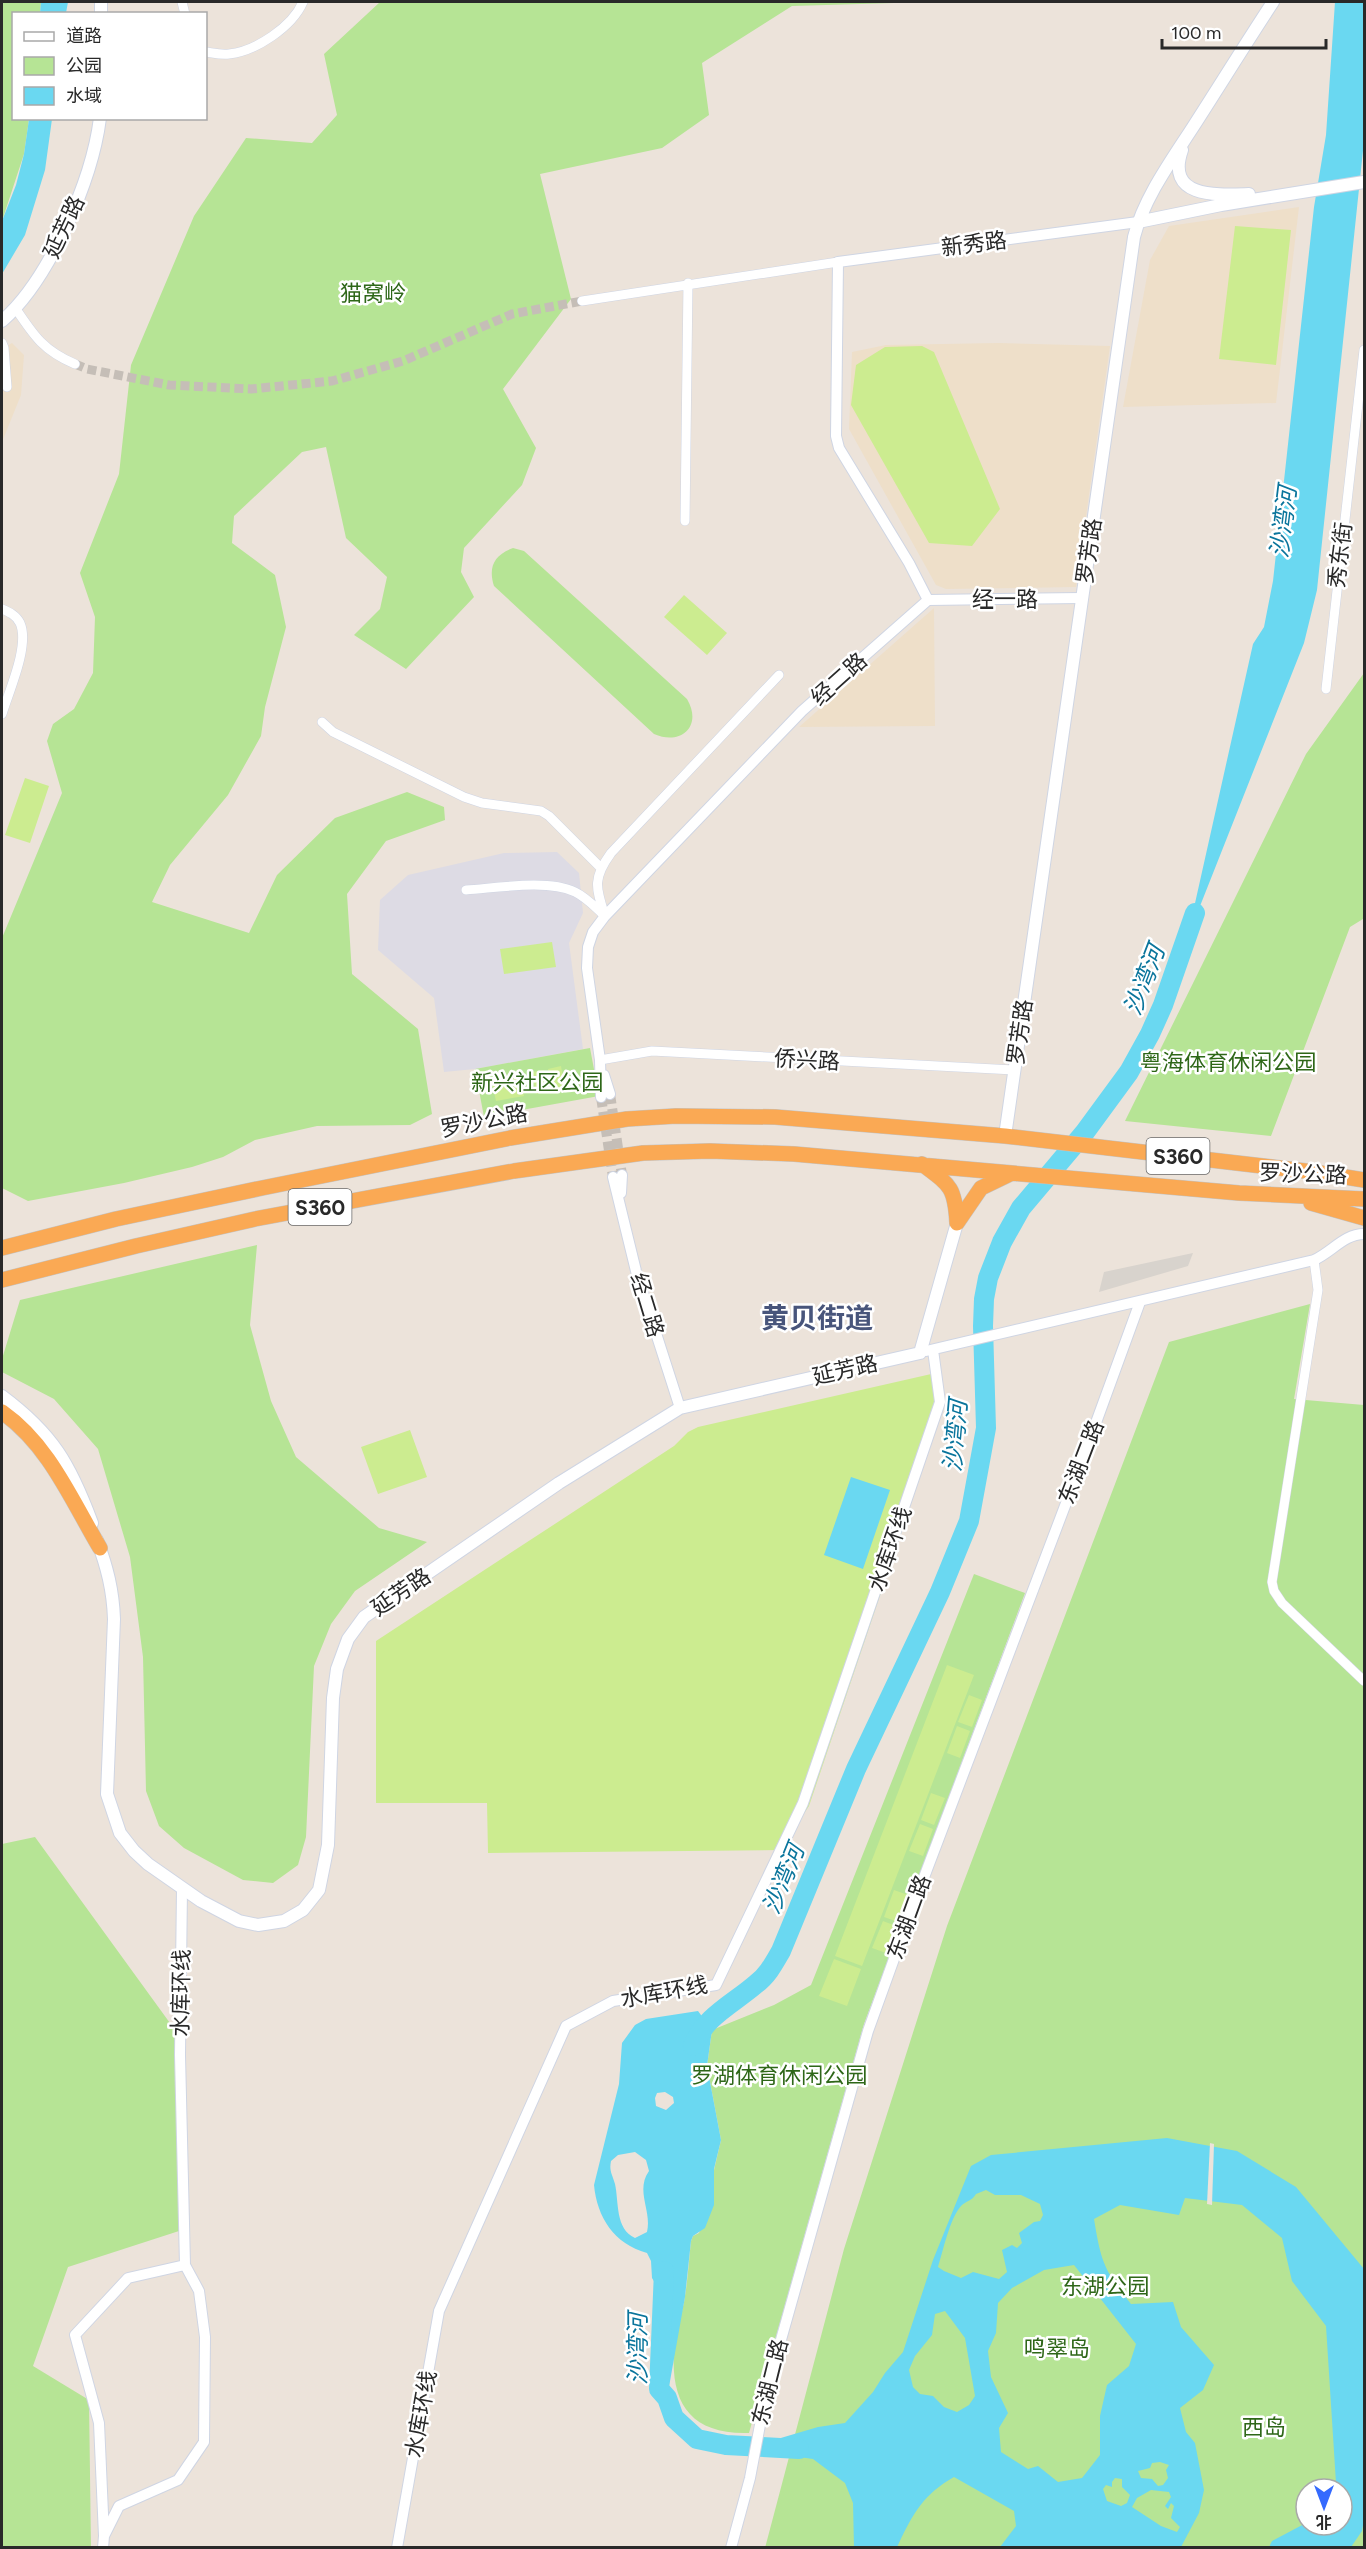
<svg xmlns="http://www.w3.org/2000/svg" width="1366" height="2549" viewBox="0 0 1366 2549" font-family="Figtree,'Noto Sans SC',sans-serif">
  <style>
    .industrial { fill: #dddbe4 }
    .education { fill: #eedfc9 }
    .green { fill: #b6e495; fill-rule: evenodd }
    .pitch { fill: #ccec90 }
    .plaza { fill: #d8d3cd }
    .water { fill: #6ad8f1; fill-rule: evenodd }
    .pier { fill: #ece3da }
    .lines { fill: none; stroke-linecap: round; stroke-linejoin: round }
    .river { stroke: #6ad8f1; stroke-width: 20 }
    .minor-tunnel { stroke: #c5beb7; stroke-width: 9; stroke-dasharray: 9 4.5; stroke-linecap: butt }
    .tertiary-tunnel { stroke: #c5beb7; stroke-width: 10; stroke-dasharray: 10 5; stroke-linecap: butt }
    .minor-casing { stroke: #cfd5e3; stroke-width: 10 }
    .tertiary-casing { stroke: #cfd5e3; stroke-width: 12 }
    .secondary-casing { stroke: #cfd5e3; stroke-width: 14 }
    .trunk-casing { stroke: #c3c3c3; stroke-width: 16 }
    .minor { stroke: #fff; stroke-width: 9 }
    .tertiary { stroke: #fff; stroke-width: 10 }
    .secondary { stroke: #fff; stroke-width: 12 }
    .trunk { stroke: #faa954; stroke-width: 15 }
    .labels { text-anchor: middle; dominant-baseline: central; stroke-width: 5; stroke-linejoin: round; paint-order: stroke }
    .shield { fill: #fff; stroke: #696969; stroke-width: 1.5 }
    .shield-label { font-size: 21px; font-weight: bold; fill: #292929 }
    .street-label { font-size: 22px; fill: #292929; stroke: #fff }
    .park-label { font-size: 22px; fill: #2e6718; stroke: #fff }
    .water-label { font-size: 24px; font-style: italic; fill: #0a759c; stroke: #fff }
    .district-label { font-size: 28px; font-weight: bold; fill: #48557b; stroke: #fff }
  </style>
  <rect width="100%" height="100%" fill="#ece3da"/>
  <!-- industrial -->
  <path class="industrial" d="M557,852L579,873L583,913L569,943L583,1049L475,1069L444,1072L434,998L378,950L380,900L408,875L504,853Z"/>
  <!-- education -->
  <path class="education" d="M1299,207L1276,403L1123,407L1150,260L1169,226Z
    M12,343L24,355L21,395L2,442V349Z
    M998,343L1110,346L1076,587L946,589L936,585L849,429L852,352L886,345Z
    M934,608L935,726L799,727Z"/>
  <!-- green -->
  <path class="green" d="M2,2H41L40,13L14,14V118L29,119L24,154L2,221Z
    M380,2H928L792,6L702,63L709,115L662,148L540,174L571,299L503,389L536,448L522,485L464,548L461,572L474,597L406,669L354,635L380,609L387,577L346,538L326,447L302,452L234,516L232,543L275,575L286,627L265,707L261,736L228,795L170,865L152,902L249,933L277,875L335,818L407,792L444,807L445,820L386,841L347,894L352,974L418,1029L432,1114L410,1125L317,1126L255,1140L223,1157L192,1167L124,1183L28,1201L2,1188V938L62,793L47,741L53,724L74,709L93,673L95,617L80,573L119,474L131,365L194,216L246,138L312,143L337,115L324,54Z
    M513,548L524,551L687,699C703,726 681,746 654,734L494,586C488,567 494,555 513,548Z
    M1364,673V914L1363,919L1350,927L1271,1136L1125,1121L1306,754Z
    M590,1048L599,1096L484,1117L475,1069Z
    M257,1245L250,1325L271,1401L296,1457L379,1528L427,1542L355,1591L331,1624L314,1666L306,1837L298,1865L273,1883L243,1880L184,1848L159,1826L146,1791L143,1657L130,1557L98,1449L54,1399L2,1372V1359L20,1300Z
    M1310,1304L1294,1399L1364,1405V2547L765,2548L844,2249L947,1926L1169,1342ZM1306,2489H1342V2525H1306Z
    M974,1574L1025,1593L864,2024L749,2433C687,2435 668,2399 675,2341C677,2326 683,2311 685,2296C688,2278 689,2259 691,2241L693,2236L699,2233L714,2190V2170L721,2140L707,2066L712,2030L774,2005L811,1985Z
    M35,1837L175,2030L179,2231L68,2267L33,2366L89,2400L91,2547L2,2548V1844Z"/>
  <!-- pitch -->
  <path class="pitch" d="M1235,226L1291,230L1276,365L1219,359Z
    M922,346L934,352L1000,509L972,546L929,543L851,405L856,365L885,347Z
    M684,595L727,633L707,655L664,617Z
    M25,778L49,786L30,843L5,835Z
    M552,942L556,967L504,974L500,949Z
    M561,1066L565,1088L552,1091L548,1069Z
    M544,1070L548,1091L536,1094L532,1072Z
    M520,1074L524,1096L496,1101L491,1079Z
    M940,1372L945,1403L809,1806L780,1850L488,1853L487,1803H376V1641L674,1446L688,1432L698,1427Z
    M410,1430L427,1477L378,1494L361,1447Z
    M947,1665L974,1675L862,1966L835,1956Z
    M969,1695L982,1700L972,1727L958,1722Z
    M957,1726L970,1731L960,1758L947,1753Z
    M931,1793L945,1798L934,1825L921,1820Z
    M920,1824L933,1829L923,1856L909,1851Z
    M894,1890L908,1895L898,1922L884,1917Z
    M883,1921L896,1926L886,1953L872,1948Z
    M834,1959L861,1969L847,2006L819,1996Z"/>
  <!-- plaza -->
  <path class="plaza" d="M1193,1253L1188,1266L1099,1292L1104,1272Z"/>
  <!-- water -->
  <path class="water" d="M41,2H68L66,13H40Z
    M1335,2H1364V141L1317,590L1304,643L1187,939L1253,644L1264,627L1273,581L1314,207L1326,135Z
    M29,119H52L45,170L25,235L2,274V221L16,185L24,154Z
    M851,1477L890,1490L863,1569L824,1555Z
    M698,2011L712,2030L707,2066L721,2140L714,2169V2205L705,2228L693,2236L691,2241L685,2297L667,2398L659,2367L663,2296L652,2278L651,2261L647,2253C614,2244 597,2217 594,2185L619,2084L622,2043L635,2025L646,2019ZM665,2092L673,2097L674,2103L666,2110L656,2106L655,2098L657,2093ZM635,2152L646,2160L649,2171C635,2191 652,2210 647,2232L635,2238C615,2229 619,2202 615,2184C612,2174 609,2171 611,2161L618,2155Z
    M1167,2138L1237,2151L1296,2187L1364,2269V2519L1362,2531L1351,2547H1269L1272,2541L1306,2523V2525H1342V2489H1332L1336,2483L1326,2326L1292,2281L1282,2238L1242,2205L1185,2198L1179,2215L1120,2205L1094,2219C1101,2262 1104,2270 1131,2304L1173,2302L1181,2327L1214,2365L1203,2390L1180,2408L1186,2432L1195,2443L1204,2490L1199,2513L1181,2547H1000L1016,2526L1014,2511L954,2477C922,2495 912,2516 897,2547H854L853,2503L845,2483L813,2459L772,2453L774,2440L818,2427L845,2423L873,2392L885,2373L903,2352L933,2260L971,2166L991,2155ZM986,2190L995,2195H1021L1040,2204L1043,2215L1040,2221L1034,2222L1019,2233L1022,2243L1017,2248L1012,2245L1002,2250L1007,2272L999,2279L973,2272L961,2278L944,2271L938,2267C943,2251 950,2218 961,2206C966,2201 972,2201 976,2194ZM1074,2265L1136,2344L1129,2366L1107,2385L1100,2416V2455L1082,2478L1058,2482L1038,2466L1028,2469L1001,2452L999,2428L1008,2413L991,2377L988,2351L996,2333L998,2303L1012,2288L1044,2270ZM945,2311L965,2338L975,2396L969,2405L957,2412L944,2407L933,2396L920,2394L913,2387L909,2370L915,2356L932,2335L935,2314ZM1160,2462L1169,2465L1166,2470L1168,2478L1163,2485L1158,2486L1152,2479L1141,2478L1138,2471L1150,2468L1152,2463ZM1115,2478L1122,2479V2487L1130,2495L1127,2503L1121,2506L1107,2501L1103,2489L1106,2485L1112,2487V2482ZM1151,2490L1169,2492L1171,2497L1165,2506L1168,2509L1171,2503L1174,2506L1171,2518L1180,2527L1177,2532L1161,2526L1132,2507L1137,2498Z"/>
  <!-- pier -->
  <path class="pier" d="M1210,2143L1214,2144L1212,2205L1207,2204Z"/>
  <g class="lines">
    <!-- river -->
    <path class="river" d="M693,2046C705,2016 733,2004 756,1984C768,1975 774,1963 781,1951L856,1769L940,1592L969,1521L986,1428L983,1326L984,1299L988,1278L1002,1242L1021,1208L1085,1132L1129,1072L1150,1034L1163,1005L1195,913
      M664,2271L659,2389L667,2398L674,2418L697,2439L726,2445L799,2449"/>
    <!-- minor-tunnel -->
    <path class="minor-tunnel" d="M75,364L87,369L169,385L251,389L332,381L403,361L512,314L582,301"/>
    <!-- tertiary-tunnel -->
    <path class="tertiary-tunnel" d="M610,1094L622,1175
      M601,1097L613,1177"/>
    <!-- minor casing -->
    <g class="minor-casing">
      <path id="minor" d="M182,2L185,14
        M206,52C213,53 221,55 229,54C256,51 292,27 303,2
        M582,301L838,262
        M16,309C34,336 44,351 75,364
        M2,343L4,348L7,387
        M685,521L688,283
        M2,609C9,612 16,615 20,623C30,645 9,691 2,714
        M1326,689L1364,350
        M322,722L333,732L464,797L482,803L541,811L549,816L600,867
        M466,890C497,888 548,879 575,892C586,897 596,908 605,916
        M605,916C596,888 592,879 611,853L779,675
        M600,1060L652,1051L1014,1070
        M1314,1260L1318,1290L1272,1582L1274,1591L1282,1603L1364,1681"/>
    </g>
    <!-- tertiary casing -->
    <g class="tertiary-casing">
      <path id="tertiary" d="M928,600L909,563L839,448L836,436L838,262L1138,222
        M928,600L1082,598
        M604,1075L610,1094
        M601,1097L600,1060L587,968L588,947L593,932L605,916L802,711L928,600
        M613,1177L636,1271L680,1408
        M621,1193L622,1175
        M926,1351L1314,1260C1332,1252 1344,1234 1364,1234
        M104,2536L99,2423L75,2335L128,2278L185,2265
        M103,2548L104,2536L119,2506L178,2480L204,2442L205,2337L199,2291L185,2265L180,2055L182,1888
        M397,2548L439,2311L566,2026L613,2001L716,1985L803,1803L940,1402L933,1350
        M731,2548L750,2478L766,2393L868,2031L912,1909L1082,1461L1140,1302"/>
    </g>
    <!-- secondary casing -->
    <g class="secondary-casing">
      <path id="secondary" d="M101,14V2
        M1182,150C1165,199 1218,195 1249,194
        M1138,222L1221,205L1364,182
        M2,321C49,280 92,181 100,118
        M1005,1136L1134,237C1144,198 1171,161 1193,127C1220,85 1246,43 1273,2
        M2,1396C53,1434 70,1464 92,1523
        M97,1540C107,1567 113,1590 114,1619L107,1794L120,1833L134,1851L148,1864L201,1901L239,1921L258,1925L284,1921L303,1910L319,1890L328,1845L333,1698L337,1669L348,1639L364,1617L559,1483L680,1408L920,1353L957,1223"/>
    </g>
    <!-- trunk casing -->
    <g class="trunk-casing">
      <path id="trunk" d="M922,1164C950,1185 955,1187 957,1223
        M1311,1203L1364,1218
        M957,1223L981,1188L1010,1174
        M2,1248L116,1219L262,1188L510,1138L627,1119L676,1116L775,1117L1005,1136L1314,1172L1364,1180
        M2,1280L136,1246L255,1219L514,1171L643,1153L710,1151L794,1154L1239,1193L1364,1199
        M2,1412C49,1445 71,1499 100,1548"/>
    </g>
    <!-- minor -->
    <use href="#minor" class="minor"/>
    <!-- tertiary -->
    <use href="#tertiary" class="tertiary"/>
    <!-- secondary -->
    <use href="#secondary" class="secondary"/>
    <!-- trunk -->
    <use href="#trunk" class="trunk"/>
  </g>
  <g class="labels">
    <!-- shield labels -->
    <g class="shield">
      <rect x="1146.5" y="1138" width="63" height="36" rx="4.5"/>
      <rect x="288.5" y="1189" width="63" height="36" rx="4.5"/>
    </g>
    <g class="shield-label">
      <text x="1178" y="1156">S360</text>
      <text x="320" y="1207">S360</text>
    </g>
    <!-- street labels -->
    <g class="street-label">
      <text transform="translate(64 227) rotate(-65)">延芳路</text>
      <text transform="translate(974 244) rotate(-7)">新秀路</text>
      <text transform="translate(1089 551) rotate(-82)">罗芳路</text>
      <text transform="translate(1340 555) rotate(-83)">秀东街</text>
      <text x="1005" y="599">经一路</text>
      <text transform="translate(839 679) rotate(-42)">经二路</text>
      <text transform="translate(1020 1032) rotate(-82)">罗芳路</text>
      <text transform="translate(807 1060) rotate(3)">侨兴路</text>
      <text transform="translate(484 1121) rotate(-11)">罗沙公路</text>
      <text transform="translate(1303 1174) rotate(2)">罗沙公路</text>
      <text transform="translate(647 1305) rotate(73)">经二路</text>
      <text transform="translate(845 1370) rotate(-13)">延芳路</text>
      <text transform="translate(1081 1462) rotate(-69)">东湖二路</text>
      <text transform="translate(890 1549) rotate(-71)">水库环线</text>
      <text transform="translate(401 1592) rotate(-34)">延芳路</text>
      <text transform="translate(909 1917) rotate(-70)">东湖二路</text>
      <text transform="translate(664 1992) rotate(-10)">水库环线</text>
      <text transform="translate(181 1993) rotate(-89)">水库环线</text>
      <text transform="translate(770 2382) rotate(-76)">东湖二路</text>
      <text transform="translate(421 2414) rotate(-80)">水库环线</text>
    </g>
    <!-- park labels -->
    <g class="park-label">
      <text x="373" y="293">猫窝岭</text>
      <text x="1228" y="1062">粤海体育休闲公园</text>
      <text x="537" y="1082">新兴社区公园</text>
      <text x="779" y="2075">罗湖体育休闲公园</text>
      <text x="1105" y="2286">东湖公园</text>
      <text x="1057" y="2348">鸣翠岛</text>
      <text x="1264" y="2427">西岛</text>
    </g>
    <!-- water labels -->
    <g class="water-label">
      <text transform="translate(1283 522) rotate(-83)">沙湾河</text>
      <text transform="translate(1144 980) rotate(-69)">沙湾河</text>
      <text transform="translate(955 1436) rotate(-85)">沙湾河</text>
      <text transform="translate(783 1879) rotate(-68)">沙湾河</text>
      <text transform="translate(637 2349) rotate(-90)">沙湾河</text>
    </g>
    <!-- district labels -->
    <g class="district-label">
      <text x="817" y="1318">黄贝街道</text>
    </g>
  </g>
  <!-- border -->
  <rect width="1366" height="2549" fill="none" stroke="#292929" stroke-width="6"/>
  <!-- legend -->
  <rect x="12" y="12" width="195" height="108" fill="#ffffff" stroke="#a9a9a9" stroke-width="1.5"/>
  <rect x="24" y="32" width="30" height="9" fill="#ffffff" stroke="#a9a9a9" stroke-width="1.5"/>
  <text x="66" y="42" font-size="18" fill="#292929">道路</text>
  <rect x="24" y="57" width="30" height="18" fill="#b6e495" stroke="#a9a9a9" stroke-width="1.5"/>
  <text x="66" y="72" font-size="18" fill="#292929">公园</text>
  <rect x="24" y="87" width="30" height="18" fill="#6ad8f1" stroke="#a9a9a9" stroke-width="1.5"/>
  <text x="66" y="102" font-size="18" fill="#292929">水域</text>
  <!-- north arrow -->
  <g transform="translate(1324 2507) rotate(180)"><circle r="28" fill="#ffffff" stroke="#a9a9a9" stroke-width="1.5"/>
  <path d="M0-4.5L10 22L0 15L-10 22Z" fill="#356afe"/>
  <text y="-9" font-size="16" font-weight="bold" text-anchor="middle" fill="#292929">北</text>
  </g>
  <!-- scale -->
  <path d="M1162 39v9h164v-9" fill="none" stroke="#292929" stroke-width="3"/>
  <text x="1171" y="39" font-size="18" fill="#292929" stroke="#ffffff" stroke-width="4.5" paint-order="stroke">100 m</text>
</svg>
